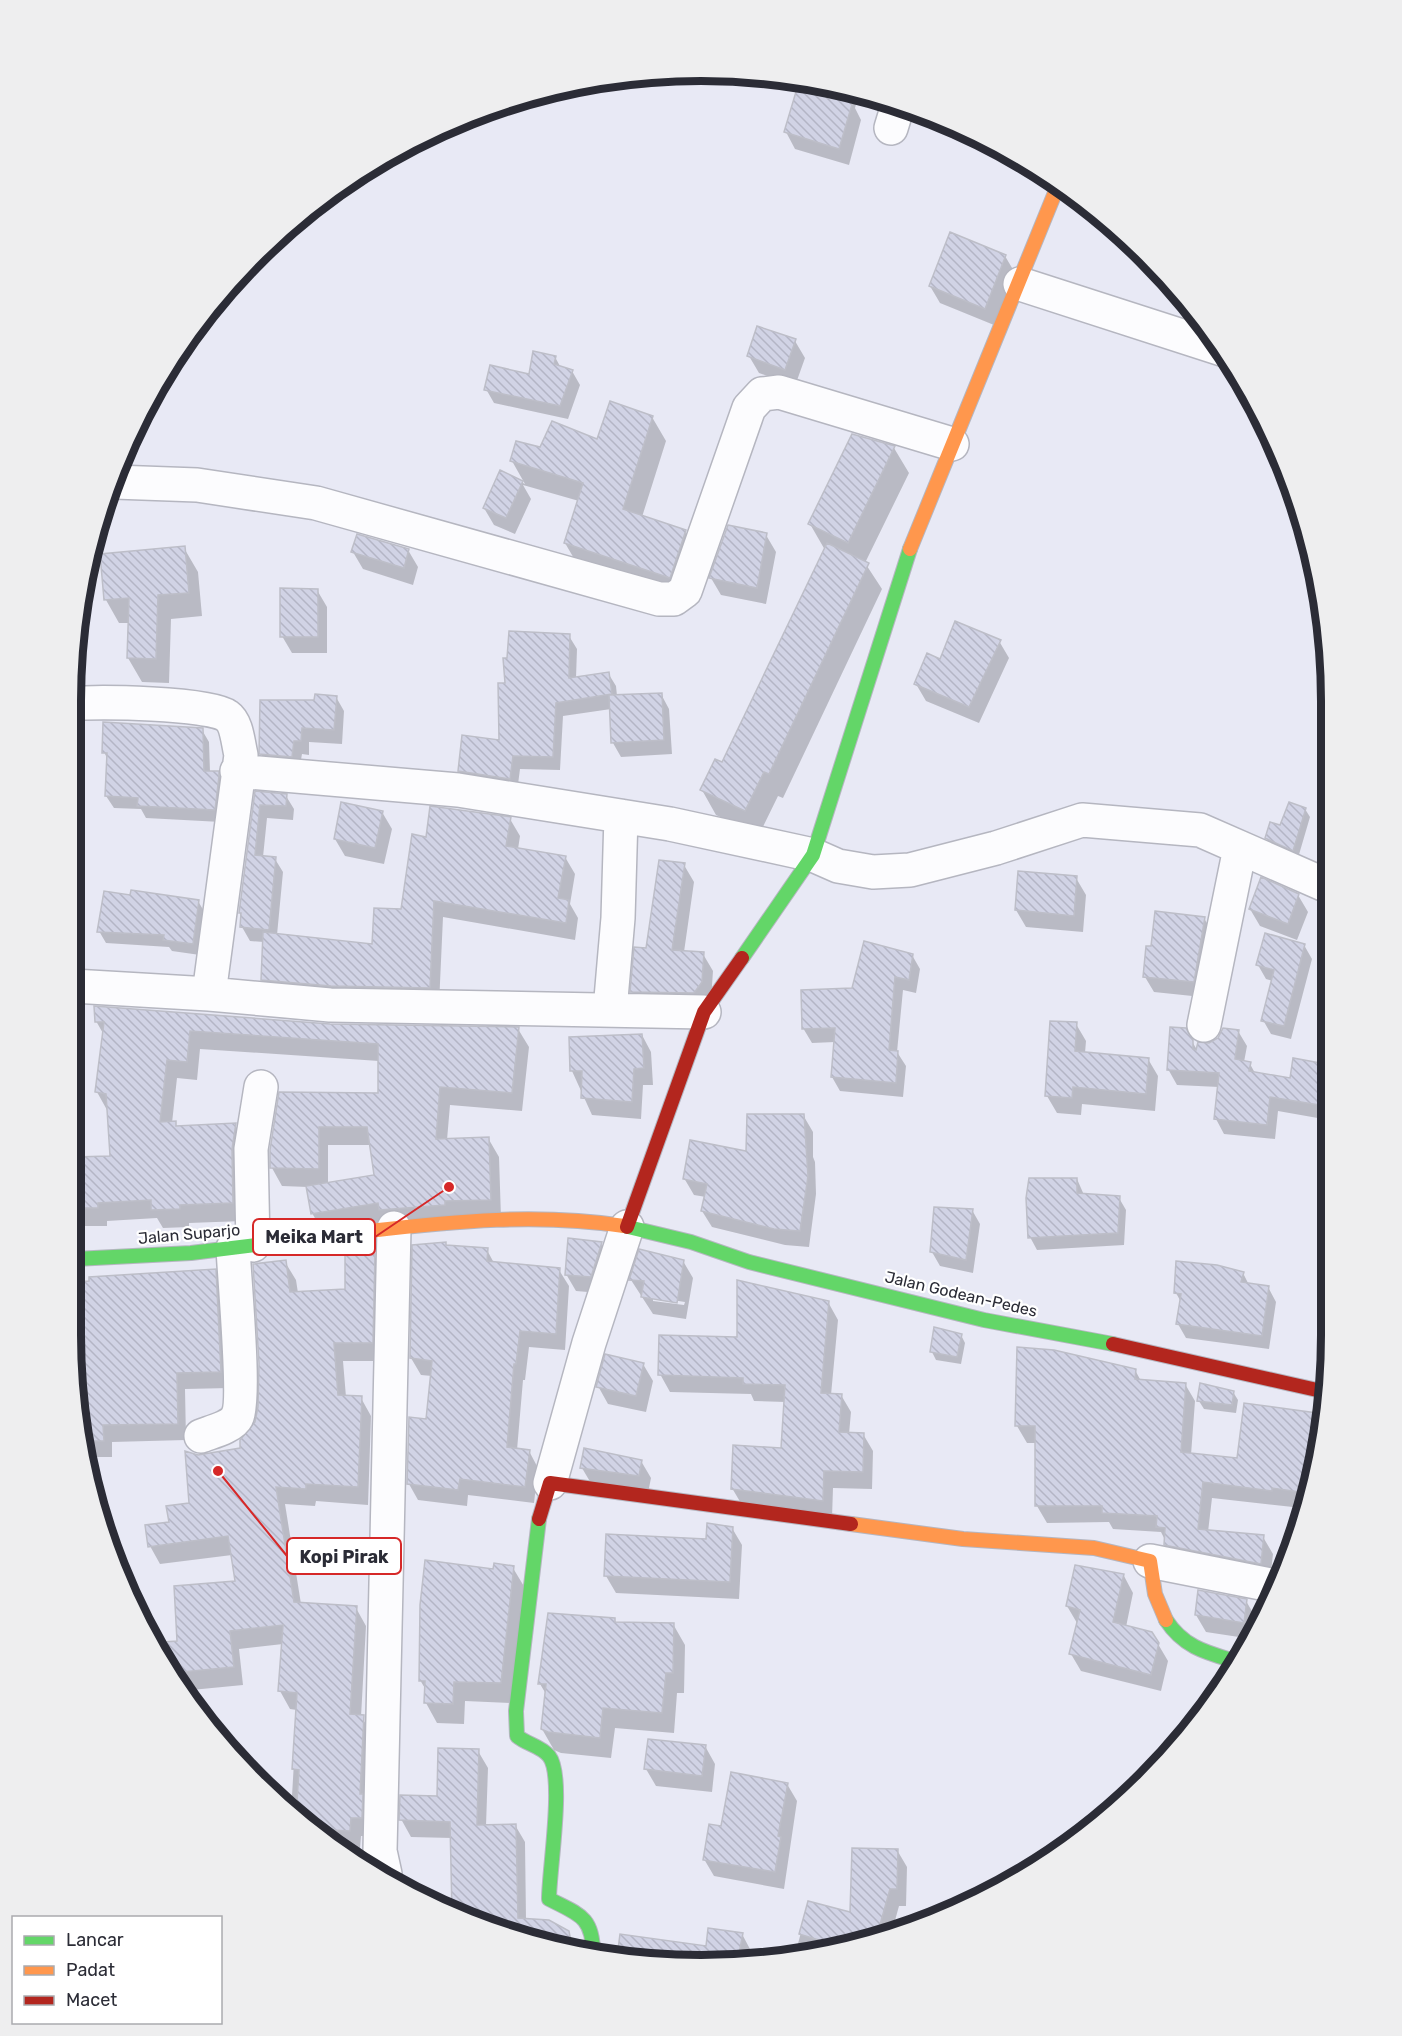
<svg xmlns="http://www.w3.org/2000/svg" width="1402" height="2036" viewBox="0 0 1402 2036" font-family="Rubik,sans-serif">
  <style>
    .shadow { fill: #0003; fill-rule: evenodd }
    .building { fill: url(#building-back-hatch); stroke: #bdbec8; stroke-width: 1.5 }
    .lines { fill: none; stroke-linecap: round; stroke-linejoin: round }
    .street-casing { stroke: #b5b6c0; stroke-width: 36 }
    .fast-casing { stroke: #b5b6c0; stroke-width: 16 }
    .slow-casing { stroke: #b5b6c0; stroke-width: 16 }
    .jam-casing { stroke: #b5b6c0; stroke-width: 16 }
    .street { stroke: #fcfcfe; stroke-width: 33 }
    .fast { stroke: #63d668; stroke-width: 14 }
    .slow { stroke: #ff974d; stroke-width: 14 }
    .jam { stroke: #b3261e; stroke-width: 14 }
    .labels { text-anchor: middle; dominant-baseline: central; stroke-width: 4.5; stroke-linejoin: round; paint-order: stroke }
    .street-label { font-size: 16px; fill: #2b2c36; stroke: #fff }
    .rim { fill: none; stroke: #2b2c36; stroke-width: 8 }
    .leader { fill: none; stroke: #d62828; stroke-width: 2 }
    .callout-dot { fill: #d62828; stroke: #fff; stroke-width: 2 }
    .callout { fill: #fff; stroke: #d62828; stroke-width: 2 }
    .callout-label { font-size: 18px; text-anchor: middle; font-weight: bold; fill: #2b2c36 }
  </style>
  <defs>
    <pattern id="building-back-hatch" width="6" height="6" patternUnits="userSpaceOnUse" patternTransform="scale(1.5)"><rect width="6" height="6" fill="#d1d3e5"/><path d="M-1 5l2 2M0 0l6 6M5-1l2 2" fill="none" stroke="#b4b5c5"/></pattern>
  </defs>
  <rect width="100%" height="100%" fill="#e8e9f5"/>
  <!-- shadow -->
  <path class="shadow" d="M806,81L824,83L859,93L855,108L861,120L849,165L795,149L786,132Z
    M1005,256L1015,273L994,325L940,303L930,286Z
    M795,341L805,358L795,386L759,373L749,356Z
    M555,357L561,368L572,371L580,385L568,419L494,403L486,389L530,376Z
    M652,417L666,441L642,517L685,532L699,556L683,601L579,567L565,543L579,501L523,485L531,499L515,534L494,525L484,508L501,472L525,484L512,461L541,449L598,441Z
    M894,448L909,473L865,563L882,589L783,798L778,796L759,835L716,815L702,790L723,764L825,550L810,524Z
    M766,535L776,552L766,604L721,595L711,578Z
    M184,548L198,572L202,616L171,619L169,683L142,682L128,658L130,623H119L106,600Z
    M408,550L418,567L413,585L363,569L353,552Z
    M317,590L327,607V653H292L282,636Z
    M569,636L577,649L576,678L608,673L616,686L617,696L661,694L669,709L672,754L621,757L613,743L611,709L563,716L560,770L520,769L517,792L467,784L459,771L500,741L507,685Z
    M999,641L1009,658L979,723L926,701L916,684L941,661Z
    M336,697L344,711L342,744L309,742V755L302,754L299,771L269,768L261,754L316,702Z
    M202,730L209,742L210,772L218,773L225,785L221,822L146,818L141,809L114,808L106,796L108,760L104,752Z
    M256,793L286,796L294,809L293,820L267,818L263,857L275,859L283,872L277,935L373,946L402,911L427,838L510,819L520,836L518,849L565,857L575,874L570,904L578,918L575,940L443,917L439,1005L272,997L262,980L264,942L250,941L242,927L240,913Z
    M1305,809L1310,817L1298,858L1271,846L1266,838Z
    M382,812L392,829L384,864L345,856L335,839Z
    M684,865L694,882L684,952L703,954L713,971L711,1000L642,1009L632,992Z
    M1076,878L1086,895L1083,932L1026,927L1016,910Z
    M1298,895L1308,912L1297,940L1260,926L1250,909Z
    M132,897L198,901L205,913L200,955L172,951L169,947L106,943L99,931Z
    M1204,918L1213,934L1202,997L1154,992L1145,977L1152,948Z
    M1304,945L1312,959L1291,1039L1271,1034L1263,1020L1273,981L1266,979L1258,965Z
    M912,955L920,969L916,993L903,990L897,1052L906,1066L903,1097L840,1091L832,1077L835,1042L812,1043L803,1028L854,990Z
    M96,1021L518,1029L529,1047L522,1111L450,1105L447,1140L488,1138L499,1157L501,1218L323,1232L312,1213L308,1187L282,1186L272,1168L271,1150L379,1095V1061L200,1049L197,1080L177,1078L172,1123L177,1127L235,1125L246,1143L243,1221L189,1223V1227L163,1228L157,1218L107,1221V1226H74V1171L111,1158L107,1110L97,1092L104,1035ZM328,1145H372L376,1176L328,1184Z
    M1076,1024L1086,1041L1085,1053L1148,1059L1158,1076L1155,1111L1082,1104L1081,1115L1057,1113L1047,1096Z
    M1185,1029L1197,1050L1238,1031L1247,1046L1244,1062L1250,1064L1255,1073L1291,1080L1325,1065L1332,1076V1144L1322,1131L1329,1120L1278,1111L1275,1139L1224,1134L1216,1119L1219,1087L1177,1085L1168,1069Z
    M642,1035L651,1052L653,1085H643L641,1119L592,1115L572,1071Z
    M803,1115L813,1132V1157L815,1162L816,1194L809,1247L785,1245L712,1227L702,1211L706,1197L694,1195L684,1178L748,1153Z
    M1077,1179L1084,1195L1119,1198L1126,1210L1124,1245L1037,1250L1030,1237Z
    M972,1210L980,1224L973,1273L940,1266L932,1252Z
    M601,1244L611,1261L600,1293L576,1291L566,1274Z
    M446,1246L487,1250L494,1263L559,1270L569,1286L565,1350L529,1347L525,1380H523L517,1450L529,1451L538,1468L534,1503L468,1495L467,1506L418,1500L409,1484L428,1421L432,1376L421,1375L411,1358Z
    M374,1255L384,1273L382,1361H343L346,1397L361,1398L371,1416L368,1505L316,1501L315,1506L285,1504L301,1604L356,1608L366,1626L361,1717L374,1735L372,1836H361L360,1849H341L317,1835L291,1813L297,1710L290,1709L280,1691L283,1644L239,1649L243,1685L181,1691L157,1644L179,1642L236,1583L232,1555L160,1564L150,1546L191,1504L198,1456L242,1449L254,1428L285,1262L296,1280L298,1293L347,1290Z
    M683,1261L693,1278L686,1319L653,1314L631,1280ZM653,1297L685,1302L684,1305L653,1301Z
    M215,1270L224,1287L230,1388L185,1389L186,1440L112,1442V1457H85L76,1418L75,1284Z
    M1243,1273L1249,1285L1268,1287L1276,1302L1269,1349L1186,1338L1178,1324L1181,1302L1176,1293Z
    M828,1302L838,1320L831,1395H841L851,1412L849,1434H863L873,1451L872,1489L833,1488L832,1518L742,1505L732,1488L782,1449L786,1402L754,1401L751,1394L670,1392L660,1374Z
    M961,1335L965,1343L961,1364L936,1360L932,1352Z
    M643,1364L653,1381L646,1412L608,1404L598,1386Z
    M1135,1370L1141,1381L1185,1384L1195,1401L1191,1455L1238,1460L1324,1415L1319,1458L1313,1478L1305,1477L1312,1481L1302,1508L1212,1498L1208,1532L1263,1537L1273,1554L1270,1580L1176,1562L1161,1532L1113,1529L1109,1522L1047,1523L1037,1506L1036,1443H1027L1017,1426Z
    M1233,1392L1238,1400L1236,1413L1204,1409L1199,1401Z
    M641,1461L651,1478L648,1493L592,1485L582,1468Z
    M732,1528L742,1545L739,1599L616,1593L606,1576L708,1541Z
    M513,1568L525,1588L512,1703L465,1701L464,1724L437,1723L426,1703V1690L420,1680L495,1570Z
    M1124,1576L1133,1593L1126,1627L1158,1644L1168,1661L1161,1691L1081,1671L1071,1654L1077,1623L1067,1606Z
    M1246,1601L1256,1618L1252,1639L1206,1632L1196,1615Z
    M614,1620L616,1623L673,1624L685,1645L684,1693H677L674,1733L615,1728L611,1758L561,1753L554,1750L542,1729L546,1694L540,1684Z
    M705,1746L715,1764L712,1792L656,1786L646,1769Z
    M478,1751L488,1768L486,1826L515,1825L525,1842L526,1920L568,1932L579,1951L538,1944L453,1914L452,1838L411,1837L401,1819L438,1798Z
    M242,1752L251,1768L252,1777L232,1753Z
    M787,1784L797,1801L784,1889L714,1876L704,1859L722,1828Z
    M897,1850L907,1867L906,1906H899L891,1935L824,1953L795,1955L809,1902L852,1914Z
    M742,1934L751,1951L750,1958L659,1964L619,1957L622,1936L707,1948Z"/>
  <!-- building -->
  <path class="building" d="M805,81L846,89L843,99L853,101L839,149L784,132L798,85L803,87Z
    M950,232L1006,255L985,309L929,286Z
    M757,326L796,339L785,370L747,356Z
    M533,351L556,356L554,364L573,370L560,406L484,390L490,365L529,374Z
    M610,401L653,416L623,509L686,530L670,578L564,543L583,483L510,461L516,441L540,447L552,421L597,439Z
    M852,434L895,446L848,543L808,524Z
    M500,470L523,481L506,518L483,508Z
    M728,525L767,533L757,588L709,578Z
    M357,534L409,549L404,568L351,552Z
    M827,543L869,563L769,774L764,772L745,811L700,790L715,759L722,762Z
    M185,546L189,593L158,595L156,659L127,658L129,598L104,600L100,554Z
    M280,588L318,589V637H280Z
    M955,621L1001,640L969,707L914,684L927,653L940,659Z
    M509,631L570,634L569,678L609,672L612,694L556,703L553,757L513,756L510,779L458,771L462,735L499,740L498,683H505L503,658H507Z
    M662,693L664,740L611,743L609,695Z
    M315,694L337,696L334,730L302,728L301,741H294L292,757L259,754L260,700H314Z
    M103,722L203,728L204,771H219V776L215,810L137,806L138,798L105,796L107,753H102Z
    M255,791L287,794L286,806L260,805L255,855L276,857L269,930L240,927L241,913H239Z
    M341,802L383,811L375,848L334,839Z
    M1289,802L1306,808L1293,851L1265,838L1270,822L1280,825Z
    M430,806L511,817L506,846L566,856L558,898L569,900L566,923L434,901L430,988L331,986L261,980L263,932L372,944L374,908L401,909L412,834L426,837Z
    M659,860L685,863L672,950L704,952L702,982L694,993L630,992L634,947L646,948Z
    M1018,871L1077,876L1074,916L1015,910Z
    M1261,877L1299,894L1288,924L1249,909Z
    M131,890L199,900L193,944L163,940L164,935L97,932L104,891L130,895Z
    M1155,911L1205,917L1194,982L1143,977L1146,946H1151Z
    M1265,933L1305,944L1284,1026L1261,1021L1274,970L1256,965Z
    M864,941L913,954L909,980L895,977L889,1050L898,1051L896,1083L831,1077L835,1028L802,1029L801,990L852,988Z
    M94,1006L330,1024L519,1027L512,1093L440,1087L436,1139L489,1137L491,1200L445,1201V1205L379,1210L378,1203L311,1214L306,1186L374,1175L367,1127H319V1169L270,1168V1150L279,1092L378,1093V1044L190,1031L187,1062L167,1060L160,1122L176,1121V1126L236,1123L232,1149L233,1203L180,1205V1209L151,1210V1200L98,1203V1208H74V1157L110,1156L106,1094L95,1092L104,1022H95Z
    M1050,1021L1077,1022L1075,1051L1149,1058L1146,1094L1073,1087L1072,1098L1045,1096Z
    M1170,1027L1186,1028L1193,1040V1049L1196,1050L1198,1042L1209,1043L1218,1038L1223,1028L1239,1030L1235,1059L1251,1062L1249,1071L1290,1078L1293,1058L1326,1064L1322,1084L1332,1085V1107L1270,1097L1267,1125L1214,1119L1219,1073L1167,1070Z
    M642,1034L644,1068L634,1069L632,1102L581,1098L582,1071H570L569,1037Z
    M747,1114H804L808,1176L800,1231L774,1229L701,1211L707,1184L683,1179L690,1140L746,1151Z
    M1029,1178H1077V1193L1120,1196L1118,1233L1028,1238L1026,1198Z
    M934,1207L973,1209L966,1260L930,1252Z
    M568,1238L602,1242L591,1277L565,1275Z
    M446,1242V1245L488,1248L487,1261L560,1268L556,1334L520,1331L516,1364H514L507,1447L530,1450L525,1487L460,1479L458,1490L407,1484L409,1417L426,1419L432,1361L410,1358L412,1245Z
    M639,1249L684,1260L677,1303L641,1297L644,1281L629,1280Z
    M345,1253L375,1254L373,1343H334L338,1395L362,1396L358,1487L306,1484V1489L276,1487L294,1602L357,1606L350,1714L364,1715L360,1794H363L362,1818H351L350,1831L331,1830L330,1843L296,1816L299,1770L292,1769L297,1693L278,1691L283,1625L230,1631L234,1667L171,1673L167,1665L164,1642L177,1641L174,1586L235,1581L228,1536L148,1547L145,1525L169,1522L166,1506L189,1503L185,1451L198,1455L240,1448V1440L255,1422L258,1407L259,1363L253,1264L286,1260L290,1292L345,1289Z
    M1176,1261L1217,1265L1244,1272L1241,1282L1269,1286L1262,1336L1176,1324L1181,1294L1174,1293Z
    M216,1269L221,1372L177,1373L178,1424L103,1425L104,1441H81L76,1418L75,1282L89,1281V1277Z
    M737,1280L829,1301L821,1393L842,1394L839,1432L864,1433L863,1472L824,1471L823,1501L731,1489L733,1445L781,1448L785,1385L743,1384V1378L658,1375L659,1335L737,1337Z
    M934,1327L962,1334L957,1357L930,1352Z
    M1017,1347L1054,1350L1136,1369L1135,1379L1186,1383L1181,1452L1237,1458L1244,1403L1324,1414L1319,1458L1307,1493L1272,1488V1491L1203,1482L1198,1529L1264,1535L1261,1564L1164,1545L1165,1528L1156,1527L1157,1516L1102,1513V1506H1035V1426H1015Z
    M605,1354L644,1363L636,1396L596,1387Z
    M1200,1383L1234,1391L1232,1405L1197,1401Z
    M584,1448L642,1460L639,1476L580,1468Z
    M707,1523L733,1527L730,1582L604,1576L606,1534L706,1539Z
    M425,1560L493,1569L494,1563L514,1566L501,1683L454,1682L453,1704L424,1703L425,1681H419L420,1605Z
    M1075,1565L1124,1574L1113,1622L1152,1632L1159,1643L1151,1675L1069,1654L1080,1610L1066,1606Z
    M1198,1590L1247,1599L1244,1623L1195,1615Z
    M548,1613L615,1618V1622L674,1623L673,1673H666L662,1713L603,1708L600,1738L548,1732L541,1729L546,1684H538Z
    M648,1739L706,1745L702,1776L644,1769Z
    M438,1748L479,1749L477,1825L516,1824L518,1918L549,1920L569,1931L572,1948L538,1944L452,1913L450,1822L399,1820L400,1795L437,1796Z
    M731,1772L788,1783L778,1836L781,1837L775,1872L703,1860L709,1824L721,1826Z
    M852,1848L898,1849L897,1889H890L876,1939L815,1954L819,1940L799,1934L808,1901L850,1912Z
    M708,1928L743,1933L738,1959L659,1964L617,1957L620,1934L706,1946Z"/>
  <g class="lines">
    <!-- street casing -->
    <g class="street-casing">
      <path id="street" d="M891,128L898,105
        M1020,284L1225,350
        M115,482L197,485L316,503L659,599H674L685,591L749,408L762,394L779,392L952,444
        M71,704C95,701 210,703 227,716C237,723 238,743 241,755L209,994L330,1005L704,1012
        M237,771L458,790L670,824L813,855L838,866L873,872L910,870L996,848L1082,820L1200,830L1332,888
        M73,986L209,994
        M610,1010L618,918L621,816
        M1204,1025L1240,848
        M253,1245L251,1149L261,1087
        M201,1436C211,1432 232,1427 237,1417C246,1401 234,1274 233,1248
        M550,1483L589,1343L627,1227
        M1150,1561L1276,1586
        M385,1874L380,1851L394,1228"/>
    </g>
    <!-- fast casing -->
    <g class="fast-casing">
      <path id="fast" d="M742,958L813,855L910,549
        M624,1226L691,1242L749,1262L984,1320L1113,1344
        M75,1259L191,1253L369,1231
        M539,1519L516,1711L517,1736C526,1744 541,1746 549,1756C565,1776 549,1870 549,1899C578,1914 593,1916 593,1953
        M1166,1620C1184,1648 1208,1653 1238,1662"/>
    </g>
    <!-- slow casing -->
    <g class="slow-casing">
      <path id="slow" d="M910,549L1059,183
        M369,1231C454,1221 539,1213 624,1226
        M851,1524L963,1539L1094,1548L1150,1561L1155,1594L1166,1620"/>
    </g>
    <!-- jam casing -->
    <g class="jam-casing">
      <path id="jam" d="M627,1227L704,1012L742,958
        M1113,1344L1326,1392
        M539,1519L550,1483L851,1524"/>
    </g>
    <!-- street -->
    <use href="#street" class="street"/>
    <!-- fast -->
    <use href="#fast" class="fast"/>
    <!-- slow -->
    <use href="#slow" class="slow"/>
    <!-- jam -->
    <use href="#jam" class="jam"/>
  </g>
  <g class="labels">
    <!-- street labels -->
    <g class="street-label">
      <text transform="translate(189 1234) rotate(-5)">Jalan Suparjo</text>
      <text transform="translate(961 1294) rotate(13)">Jalan Godean-Pedes</text>
    </g>
  </g>
  <!-- crop -->
  <path d="M0 0H1402V2036H0ZM701 81H701A620 620 0 0 1 1321 701V1335A620 620 0 0 1 701 1955H701A620 620 0 0 1 81 1335V701A620 620 0 0 1 701 81Z" fill="#eeeeef" fill-rule="evenodd"/>
  <path class="rim" d="M701 81H701A620 620 0 0 1 1321 701V1335A620 620 0 0 1 701 1955H701A620 620 0 0 1 81 1335V701A620 620 0 0 1 701 81Z"/>
  <!-- callouts -->
  <path class="leader" d="M449 1187L375 1237M218 1471L287 1556"/>
  <g class="callout-dot">
    <circle cx="449" cy="1187" r="6"/>
    <circle cx="218" cy="1471" r="6"/>
  </g>
  <g class="callout">
    <rect x="253" y="1219" width="122" height="36" rx="6"/>
    <rect x="287" y="1538" width="114" height="36" rx="6"/>
  </g>
  <g class="callout-label">
    <text x="314" y="1243">Meika Mart</text>
    <text x="344" y="1563">Kopi Pirak</text>
  </g>
  <!-- legend -->
  <rect x="12" y="1916" width="210" height="108" fill="#ffffff" stroke="#aaabaf" stroke-width="1.5"/>
  <rect x="24" y="1936" width="30" height="9" fill="#63d668" stroke="#aaabaf" stroke-width="1.5"/>
  <text x="66" y="1946" font-size="18" fill="#2b2c36">Lancar</text>
  <rect x="24" y="1966" width="30" height="9" fill="#ff974d" stroke="#aaabaf" stroke-width="1.5"/>
  <text x="66" y="1976" font-size="18" fill="#2b2c36">Padat</text>
  <rect x="24" y="1996" width="30" height="9" fill="#b3261e" stroke="#aaabaf" stroke-width="1.5"/>
  <text x="66" y="2006" font-size="18" fill="#2b2c36">Macet</text>
</svg>
